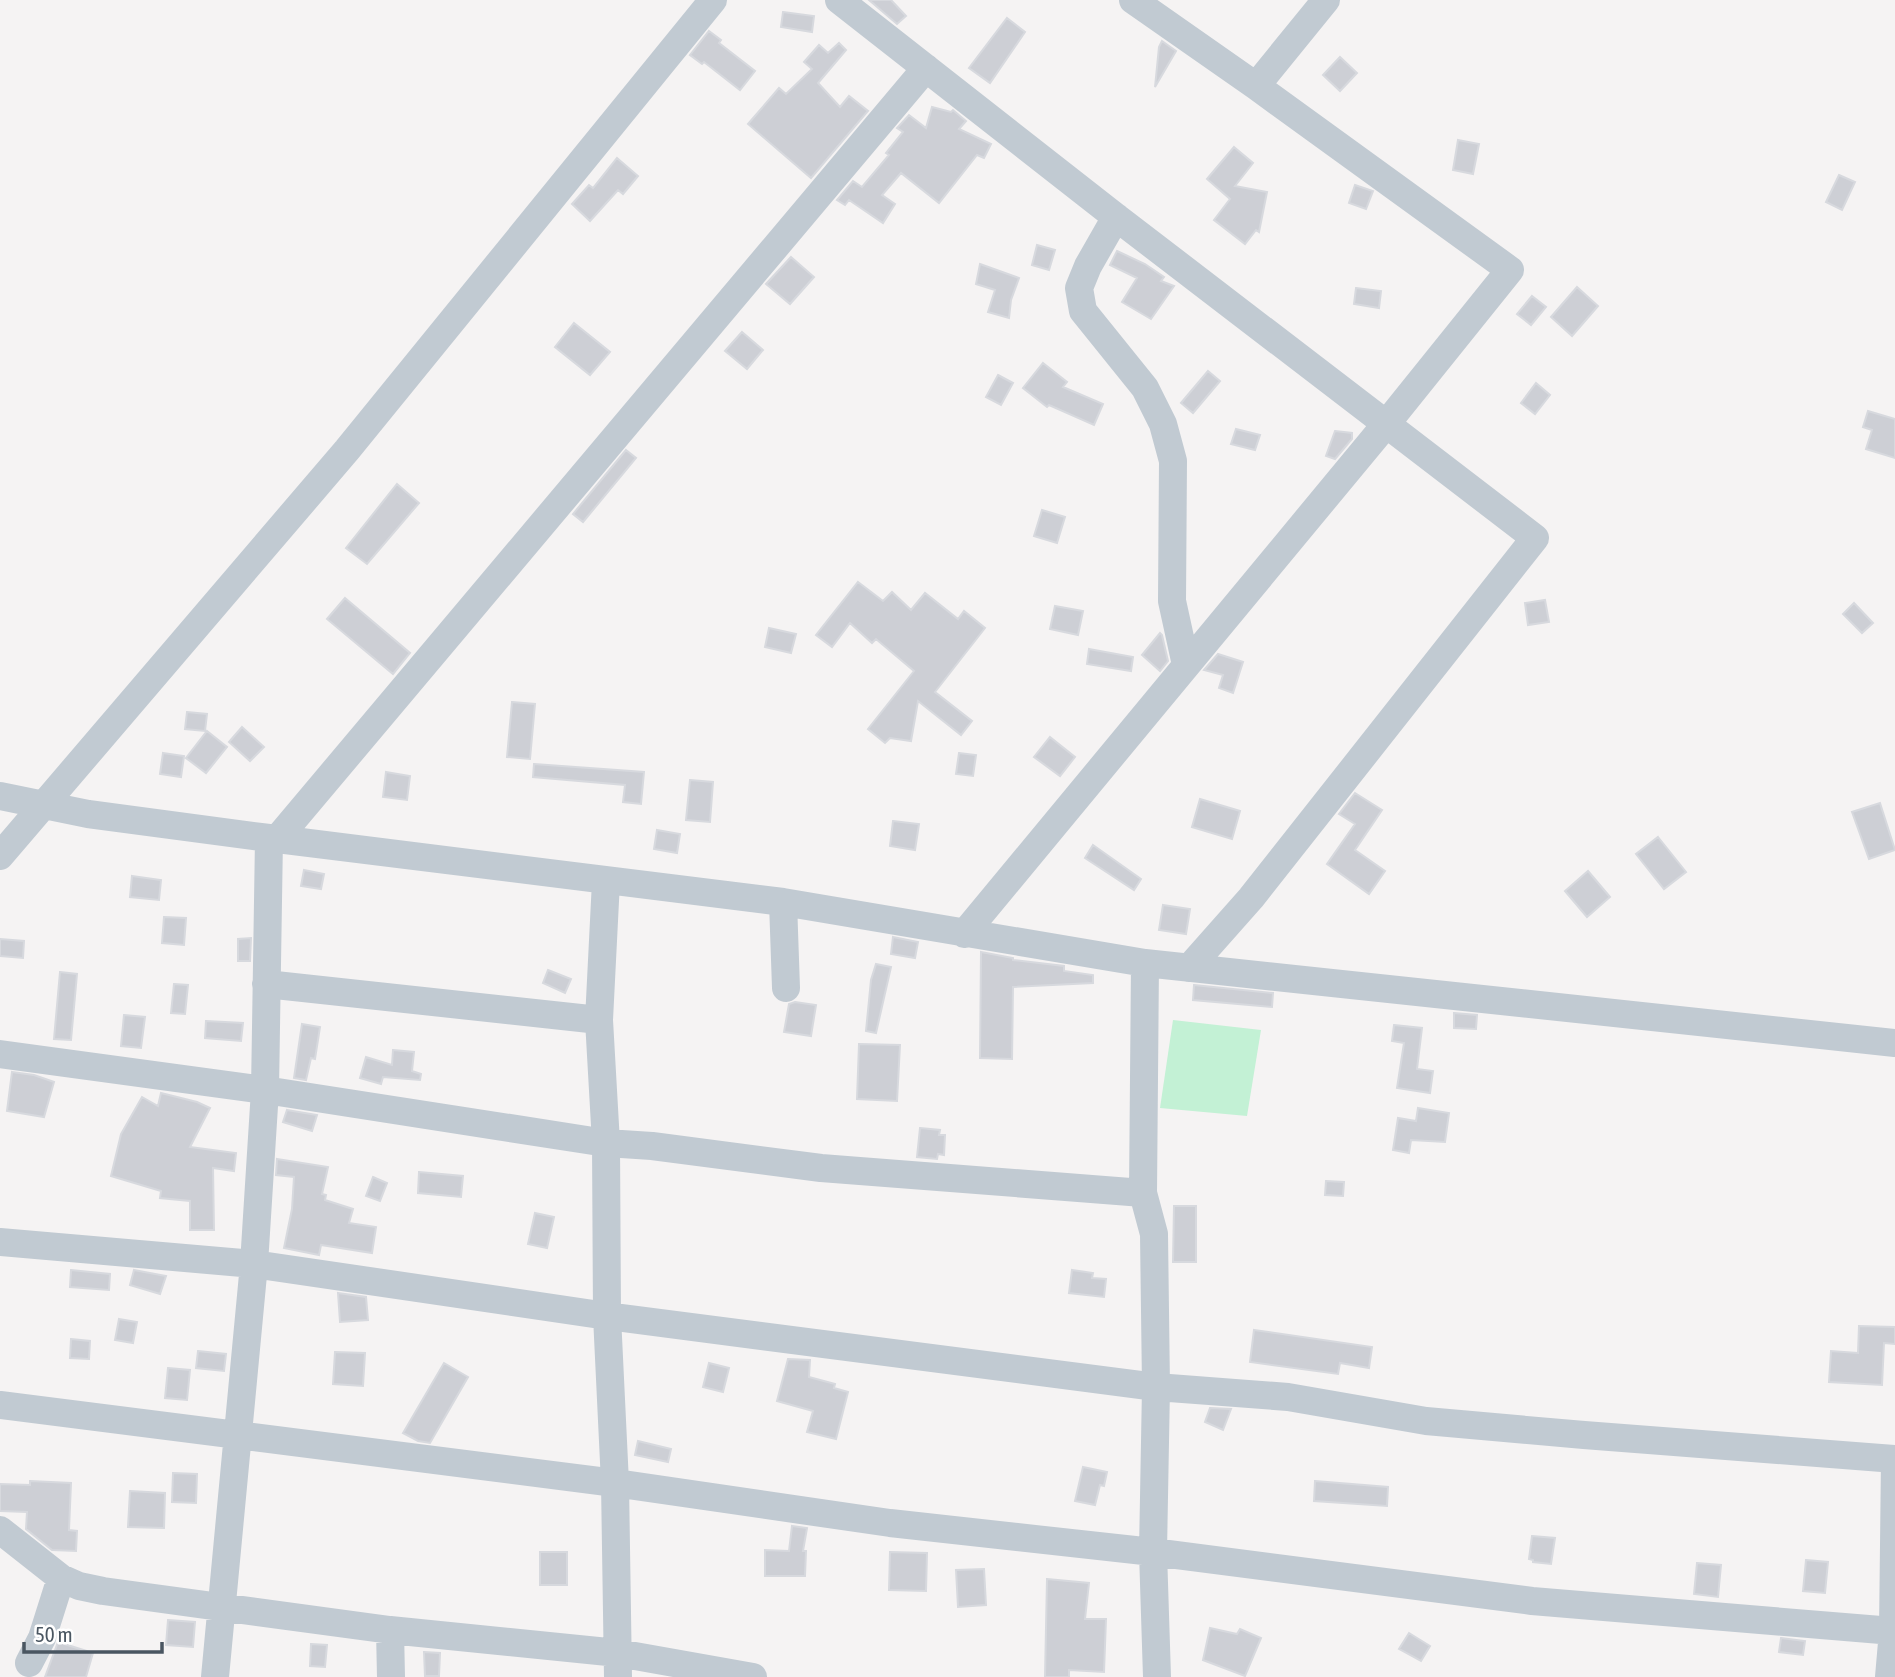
<svg xmlns="http://www.w3.org/2000/svg" width="1895" height="1677" viewBox="0 0 1895 1677" font-family="'Asap Condensed',sans-serif">
  <style>
    .green { fill: #c3f1d5 }
    .building { fill: #cdcfd5; stroke: #d7d9de; stroke-width: 2 }
    .lines { fill: none; stroke-linecap: round; stroke-linejoin: round }
    .minor { stroke: #c1cad2; stroke-width: 28 }
  </style>
  <rect width="100%" height="100%" fill="#f5f3f3"/>
  <!-- green -->
  <path class="green" d="M1173,1020L1261,1030L1247,1116L1160,1108Z"/>
  <!-- building -->
  <path class="building" d="M869,0H891L906,16L897,24Z
    M783,12L814,16L812,32L781,27Z
    M1007,18L1025,32L990,83L969,68Z
    M709,31L721,40L719,43L755,71L740,90L704,62L702,64L690,55Z
    M1162,41L1176,51L1155,87L1159,47Z
    M839,43L846,50L818,83L840,107L849,96L868,111L811,178L748,124L779,88L786,94L812,69L804,62L819,45L828,53Z
    M1340,57L1357,73L1340,91L1323,75Z
    M932,107L951,112L953,110L966,121L959,129L991,144L984,158L977,155L939,203L901,173L882,195L895,204L883,223L849,200L845,205L837,200L853,181L862,187L889,155L886,153L903,132L897,128L909,115L926,128Z
    M1458,140L1479,144L1473,174L1453,170Z
    M1234,147L1253,163L1235,186L1267,192L1259,232L1256,230L1245,244L1214,220L1230,199L1207,179Z
    M617,158L638,176L623,194L618,190L590,221L572,204L589,185L593,188Z
    M1839,175L1855,182L1842,210L1826,202Z
    M1355,185L1373,191L1366,209L1349,203Z
    M1037,245L1055,250L1049,270L1032,265Z
    M1117,251L1145,264L1164,277L1161,281L1174,286L1151,319L1122,302L1137,278L1110,265Z
    M791,257L814,277L790,304L766,284Z
    M980,264L1019,278L1011,300L1009,318L988,312L995,290L976,284Z
    M1577,287L1598,306L1572,336L1551,317Z
    M1356,288L1381,291L1379,308L1354,304Z
    M1532,296L1546,307L1531,325L1517,314Z
    M574,323L610,352L590,375L555,347Z
    M742,332L763,350L747,369L725,351Z
    M1043,363L1067,382L1063,387L1103,404L1094,425L1049,405L1047,407L1023,388Z
    M1208,371L1220,381L1193,413L1181,403Z
    M998,375L1013,383L1001,405L986,397Z
    M1536,383L1550,395L1535,414L1521,403Z
    M1868,411L1895,419V458L1866,449L1872,430L1863,427Z
    M1236,429L1260,435L1255,450L1231,444Z
    M1335,431L1352,433V439L1335,459L1326,456Z
    M626,450L636,458L583,522L573,514Z
    M397,484L419,503L367,564L346,548Z
    M1042,510L1065,517L1057,543L1034,536Z
    M858,582L883,601L892,592L911,610L925,593L958,619L964,611L985,628L935,692L972,721L961,735L918,701L911,741L890,738L885,743L868,729L914,671L876,639L872,643L850,623L832,647L816,635Z
    M345,598L410,653L393,674L327,619Z
    M1545,600L1549,622L1528,625L1525,603Z
    M1854,603L1873,623L1862,633L1843,614Z
    M1055,606L1083,611L1078,635L1050,629Z
    M769,628L796,634L791,653L765,647Z
    M1160,633L1162,635L1168,661L1160,671L1142,655Z
    M1089,649L1133,657L1131,671L1087,664Z
    M1218,654L1243,662L1233,693L1219,688L1223,675L1204,670Z
    M512,702L535,704L530,759L507,757Z
    M187,712L207,714L205,731L185,729Z
    M242,727L264,747L250,761L229,742Z
    M207,731L227,747L206,773L186,758Z
    M1050,737L1075,757L1060,776L1034,757Z
    M163,753L184,756L181,777L160,774Z
    M959,753L976,755L973,776L956,774Z
    M534,764L644,772L641,804L623,802L625,785L533,777Z
    M386,772L410,776L407,800L383,797Z
    M690,780L713,782L710,822L686,820Z
    M1355,793L1382,810L1355,850L1385,871L1369,894L1327,864L1355,824L1339,814Z
    M1200,799L1240,811L1232,839L1192,827Z
    M1880,803L1895,850L1869,859L1852,812Z
    M893,821L919,824L915,850L890,846Z
    M657,830L680,834L677,853L654,849Z
    M1658,837L1686,872L1664,889L1636,854Z
    M1093,845L1141,879L1134,890L1085,858Z
    M304,870L324,874L321,889L301,886Z
    M1588,871L1610,897L1587,917L1565,891Z
    M132,876L161,880L159,900L130,897Z
    M1163,905L1190,909L1186,934L1159,930Z
    M164,917L186,918L184,945L162,943Z
    M893,937L918,942L915,958L891,954Z
    M251,938L250,961H238V939Z
    M0,939L24,941L23,958L0,956Z
    M981,952L1013,958V960L1064,966V971L1093,975V983L1013,987L1012,1059L980,1058Z
    M876,964L891,967L876,1033L866,1031L871,980Z
    M548,970L571,979L565,993L543,983Z
    M60,972L77,974L71,1040L54,1039Z
    M174,984L188,985L185,1014L171,1013Z
    M1194,985L1273,993L1272,1007L1193,1000Z
    M795,1002L816,1005L811,1036L784,1032L789,1004Z
    M1454,1013L1477,1015L1476,1029L1454,1028Z
    M124,1015L145,1017L141,1048L121,1046Z
    M206,1021L243,1023L241,1041L205,1038Z
    M302,1024L320,1027L315,1059L311,1058L306,1080L294,1078Z
    M1394,1025L1422,1028L1417,1069L1433,1071L1430,1093L1397,1088L1404,1043L1392,1041Z
    M859,1044L900,1045L897,1101L857,1099Z
    M393,1050L414,1052L412,1071L421,1074L420,1080L383,1077L381,1084L360,1078L366,1057L392,1065Z
    M12,1072L34,1075L54,1082L44,1117L7,1111Z
    M161,1093L197,1102L210,1108L190,1147L236,1153L234,1171L213,1168L214,1230H190V1201L160,1198L161,1191L111,1176L121,1134L142,1097L158,1106Z
    M1418,1108L1449,1113L1445,1142L1411,1140L1409,1153L1393,1150L1398,1118L1416,1121Z
    M287,1110L317,1115L312,1131L283,1122Z
    M920,1128L940,1130L939,1135H945L944,1155L938,1154L937,1159L917,1157Z
    M277,1159L328,1167L322,1194L326,1195L325,1200L353,1209L349,1223L376,1227L372,1253L321,1245L319,1255L284,1248L292,1209L294,1177L276,1175Z
    M419,1172L463,1176L461,1197L418,1193Z
    M373,1177L387,1183L380,1201L366,1196Z
    M1326,1181L1344,1182L1343,1196L1325,1195Z
    M1174,1206H1196V1262H1173Z
    M535,1213L554,1217L547,1248L528,1244Z
    M71,1270L110,1274L109,1290L70,1287Z
    M134,1270L166,1276L160,1294L130,1285Z
    M1072,1270L1093,1273L1092,1278L1106,1279L1104,1297L1069,1293Z
    M338,1293L366,1297L368,1320L340,1322Z
    M119,1319L137,1322L133,1343L115,1340Z
    M1859,1326L1895,1327V1344L1884,1343L1882,1385L1829,1382L1831,1351L1858,1353Z
    M1254,1330L1372,1347L1369,1368L1340,1363L1338,1374L1250,1362Z
    M71,1339L90,1341L89,1359L70,1358Z
    M198,1351L226,1354L224,1371L196,1368Z
    M335,1352L365,1353L363,1386L333,1384Z
    M788,1359L810,1360L809,1377L835,1384L834,1388L848,1392L836,1439L807,1432L813,1411L777,1401Z
    M444,1363L468,1377L430,1443L418,1441L403,1433Z
    M709,1363L729,1368L723,1392L703,1387Z
    M168,1368L190,1370L187,1400L165,1398Z
    M1210,1408L1231,1409L1223,1430L1205,1422Z
    M638,1441L671,1449L668,1462L635,1455Z
    M1083,1467L1107,1472L1104,1486L1100,1485L1095,1505L1075,1501Z
    M173,1473L197,1474L196,1503L172,1502Z
    M30,1481L71,1483L69,1530L77,1531L76,1551L52,1550L26,1529L27,1512L0,1511V1484L30,1485Z
    M1315,1481L1388,1487L1387,1506L1314,1501Z
    M130,1491L165,1493L164,1528L128,1527Z
    M792,1526L807,1528L803,1551H806L805,1576H765V1550L789,1551Z
    M1532,1536L1555,1538L1551,1564L1533,1562V1560L1529,1559Z
    M540,1552H567V1585H540Z
    M890,1552L927,1553L926,1591L889,1590Z
    M1806,1560L1828,1562L1825,1593L1803,1591Z
    M1697,1563L1721,1565L1718,1597L1694,1594Z
    M984,1569L986,1605L958,1607L956,1570Z
    M1047,1579L1089,1583L1085,1619H1106L1104,1672L1069,1670V1677H1045Z
    M168,1620L195,1622L193,1647L166,1645Z
    M1210,1628L1237,1634L1240,1629L1261,1638L1245,1676L1203,1660Z
    M1409,1633L1430,1646L1421,1661L1399,1649Z
    M1781,1638L1805,1641L1803,1655L1779,1652Z
    M58,1642L93,1653L86,1677H45Z
    M311,1644L327,1645L325,1667L310,1666Z
    M424,1652L440,1653L439,1676H425Z"/>
  <g class="lines">
    <!-- minor -->
    <path class="minor" d="M839,0L1116,217L1535,538L1251,898L1189,968
      M1256,86L1326,0
      M1116,217L1088,266L1079,288L1083,311L1145,388L1163,424L1173,461L1172,601L1186,665
      M0,796L88,814L269,838L783,902L1145,963L1895,1043
      M278,838L926,68
      M0,856L347,450L713,0
      M606,881L599,1020L606,1143L607,1316L615,1483L618,1677
      M783,902L786,988
      M964,934L1387,423L1510,270L1256,86L1133,0
      M1145,963L1143,1193L1154,1234L1156,1387L1153,1552L1157,1677
      M266,984L599,1020
      M0,1054L265,1090L606,1143L652,1146L821,1168L1143,1193
      M0,1242L254,1264L607,1316L1156,1387L1288,1397L1426,1421L1584,1435L1895,1459
      M0,1405L615,1483L890,1523L1153,1552L1532,1601L1893,1631
      M0,1530L61,1578L79,1586L103,1591L390,1630L618,1653L753,1677
      M390,1630L391,1677
      M29,1663L42,1638L61,1578
      M215,1677L254,1264L265,1090L269,838
      M1889,1677L1893,1631L1895,1459"/>
  </g>
  <!-- scale -->
  <path d="M24 1642v10h138v-10" fill="none" stroke="#4a5661" stroke-width="3.5"/>
  <text x="35" y="1642" font-size="21" fill="#4a5661" stroke="#ffffff" stroke-width="5" paint-order="stroke">50 m</text>
</svg>
